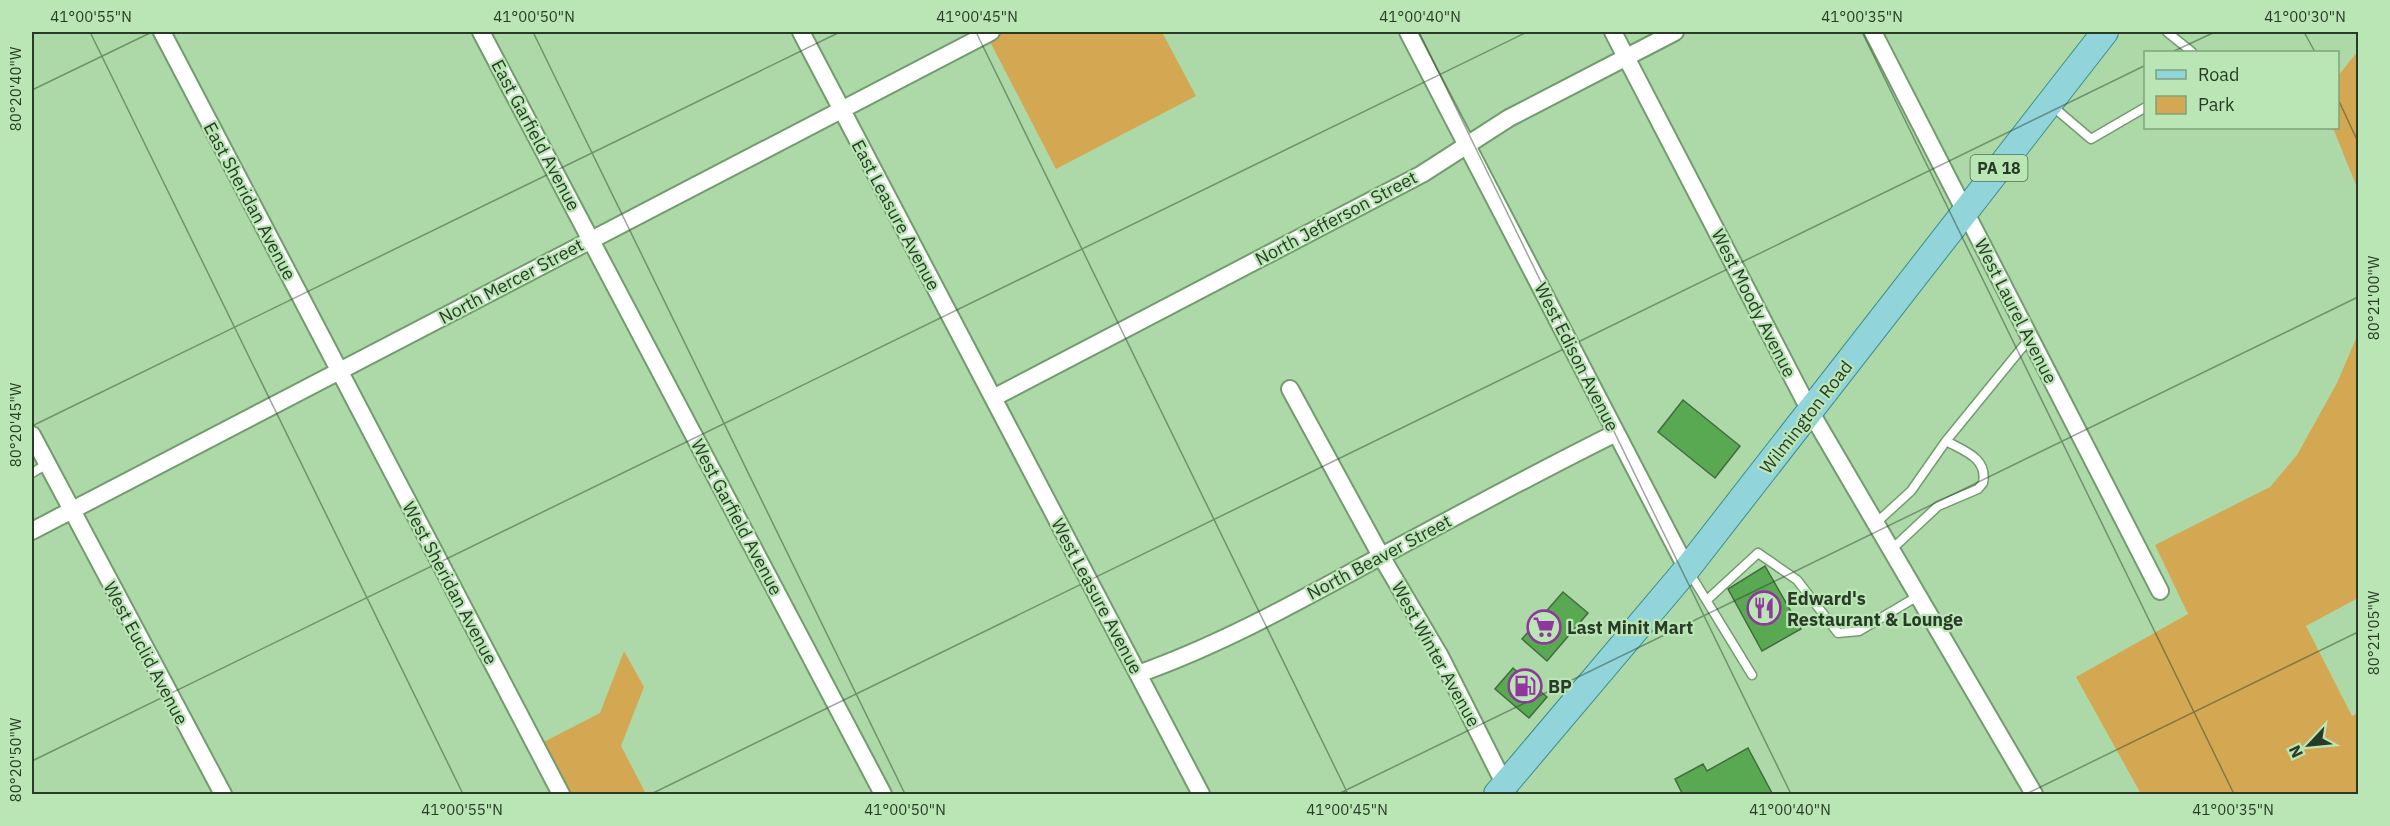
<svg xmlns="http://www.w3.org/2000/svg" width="2390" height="826" viewBox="0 0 2390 826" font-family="'IBM Plex Sans',sans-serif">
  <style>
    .green { fill: #d4a853 }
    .building { fill: #59a953; stroke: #426b3e; stroke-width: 1.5 }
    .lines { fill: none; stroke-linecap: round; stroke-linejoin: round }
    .service-casing { stroke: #729c6d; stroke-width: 11 }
    .minor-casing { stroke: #729c6d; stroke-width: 20 }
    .primary-casing { stroke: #3c8c8a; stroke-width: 28 }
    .service { stroke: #fff; stroke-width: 8 }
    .minor { stroke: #fff; stroke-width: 16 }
    .primary { stroke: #91d4d9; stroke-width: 26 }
    .ticks { fill: none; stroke: #293b27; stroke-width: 1.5; stroke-opacity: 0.45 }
    .labels { text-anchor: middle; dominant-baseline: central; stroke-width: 4.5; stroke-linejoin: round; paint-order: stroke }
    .shield { fill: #b9e6b4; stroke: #546e51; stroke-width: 1.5 }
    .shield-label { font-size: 16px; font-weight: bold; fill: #293b27 }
    .street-label { font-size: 18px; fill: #293b27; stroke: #b9e6b4 }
    .poi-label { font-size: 18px; font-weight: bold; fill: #293b27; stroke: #b9e6b4; text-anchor: start }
    .neatline { fill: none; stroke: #293b27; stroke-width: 2 }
    .ticks-label { font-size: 15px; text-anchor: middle; fill: #293b27 }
  </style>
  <rect width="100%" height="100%" fill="#acd9a7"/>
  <!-- green -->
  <path class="green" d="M991,32H1162L1196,96L1056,169L986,34Z
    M2358,51V190L2333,128H2338V76Z
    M2358,334V598L2306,626L2352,716L2358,713V794H2141L2076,677L2188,614L2155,545L2270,487L2297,455L2337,383Z
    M624,651L644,687L621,746L646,794H561L536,746L600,713Z"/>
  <!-- building -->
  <path class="building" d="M1683,400L1740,446L1715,478L1658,432Z
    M1765,566L1801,629L1762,651L1728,589Z
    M1563,592L1588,613L1547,661L1522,639Z
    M1513,668L1547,697L1529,718L1495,689Z
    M1748,748L1773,795H1683L1675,779L1703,764L1707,771Z"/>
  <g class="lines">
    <!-- service casing -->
    <g class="service-casing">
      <path id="service" d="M2167,32L2192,52
        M2051,105L2091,139L2146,107
        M32,473L47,464
        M1876,523L1911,491L1946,441L2030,338
        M1891,550L1938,506L1978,489L1983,483C1988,458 1964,451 1946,441
        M1689,572L1752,675
        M1707,600L1758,553L1797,580L1838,633L1859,631L1918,596"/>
    </g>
    <!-- minor casing -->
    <g class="minor-casing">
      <path id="minor" d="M162,32L561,794
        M481,32L883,794
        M801,32L1201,794
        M1408,32L1687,569
        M1613,32L1810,411L2034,794
        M1873,32L2160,591
        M1290,389L1381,556L1440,656L1508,791
        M993,398L1422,174L1509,118L1675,32
        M32,435L223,794
        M32,531L991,32
        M1138,674C1217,646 1290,606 1363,566C1447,521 1531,475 1616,433"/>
    </g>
    <!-- primary casing -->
    <g class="primary-casing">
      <path id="primary" d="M1497,794L1687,569L2105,32"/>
    </g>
    <!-- service -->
    <use href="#service" class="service"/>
    <!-- minor -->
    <use href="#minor" class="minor"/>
    <!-- primary -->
    <use href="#primary" class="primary"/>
  </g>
  <!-- ticks -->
  <path class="ticks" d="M90,32L463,794M533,32L905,794M976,32L1348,794M1419,32L1791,794M1862,32L2234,794M2304,32L2315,52M2172,52L2215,32M32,90L152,32M2338,99L2358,142M32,426L840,32M32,761L1527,32M651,794L2146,65M1338,794L2358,297M2026,794L2358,632"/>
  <!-- icons -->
  <defs>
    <g id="restaurant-ring" transform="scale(1.725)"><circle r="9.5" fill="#b9e6b4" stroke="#91359f" stroke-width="1.5"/><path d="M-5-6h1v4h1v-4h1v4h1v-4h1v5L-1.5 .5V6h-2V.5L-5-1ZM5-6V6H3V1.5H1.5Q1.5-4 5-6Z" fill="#91359f"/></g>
    <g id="supermarket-ring" transform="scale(1.725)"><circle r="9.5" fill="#b9e6b4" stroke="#91359f" stroke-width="1.5"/><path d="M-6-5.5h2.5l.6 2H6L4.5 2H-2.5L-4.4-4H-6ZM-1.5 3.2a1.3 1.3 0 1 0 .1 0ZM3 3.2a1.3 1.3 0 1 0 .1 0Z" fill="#91359f"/></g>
    <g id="fuel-ring" transform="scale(1.725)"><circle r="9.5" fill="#b9e6b4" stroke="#91359f" stroke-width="1.5"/><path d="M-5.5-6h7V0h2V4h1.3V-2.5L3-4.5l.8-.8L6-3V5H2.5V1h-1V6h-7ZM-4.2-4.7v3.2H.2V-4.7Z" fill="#91359f"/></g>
  </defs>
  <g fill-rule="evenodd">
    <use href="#restaurant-ring" x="1764" y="608"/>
    <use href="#supermarket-ring" x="1544" y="627"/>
    <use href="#fuel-ring" x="1525" y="686"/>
  </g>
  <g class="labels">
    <!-- shield labels -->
    <rect class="shield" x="1970.5" y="155" width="57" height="26" rx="4.5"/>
    <g class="shield-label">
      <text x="1999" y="168">PA 18</text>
    </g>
    <!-- street labels -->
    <g class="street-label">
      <text transform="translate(536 135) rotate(62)">East Garfield Avenue</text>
      <text transform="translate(250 201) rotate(62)">East Sheridan Avenue</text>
      <text transform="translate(896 215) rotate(62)">East Leasure Avenue</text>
      <text transform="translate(1336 218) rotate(-28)">North Jefferson Street</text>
      <text transform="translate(511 281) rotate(-28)">North Mercer Street</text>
      <text transform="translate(1754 303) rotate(63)">West Moody Avenue</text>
      <text transform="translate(2016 311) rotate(63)">West Laurel Avenue</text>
      <text transform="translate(1577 357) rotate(63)">West Edison Avenue</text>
      <text transform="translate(1806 417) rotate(-52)">Wilmington Road</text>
      <text transform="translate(737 517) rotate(62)">West Garfield Avenue</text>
      <text transform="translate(1379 557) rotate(-28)">North Beaver Street</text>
      <text transform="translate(450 583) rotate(62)">West Sheridan Avenue</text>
      <text transform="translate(1097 596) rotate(62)">West Leasure Avenue</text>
      <text transform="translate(146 653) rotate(62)">West Euclid Avenue</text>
      <text transform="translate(1436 654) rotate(61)">West Winter Avenue</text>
    </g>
    <!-- poi labels -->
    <g class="poi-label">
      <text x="1787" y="598">Edward's<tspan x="1787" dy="21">Restaurant &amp; Lounge</tspan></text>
      <text x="1567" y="627">Last Minit Mart</text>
      <text x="1548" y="686">BP</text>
    </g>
  </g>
  <!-- border -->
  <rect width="2390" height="826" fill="none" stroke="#b9e6b4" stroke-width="66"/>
  <!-- legend -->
  <rect x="2144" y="51" width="195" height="78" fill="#b9e6b4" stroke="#7fa27c" stroke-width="1.5"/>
  <rect x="2156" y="70" width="30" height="9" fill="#91d4d9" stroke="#7fa27c" stroke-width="1.5"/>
  <text x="2198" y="81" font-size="18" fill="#293b27">Road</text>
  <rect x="2156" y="96" width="30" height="18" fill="#d4a853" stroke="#7fa27c" stroke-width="1.5"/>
  <text x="2198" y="111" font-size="18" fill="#293b27">Park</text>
  <!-- north arrow -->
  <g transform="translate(2309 745) rotate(244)" stroke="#b9e6b4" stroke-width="4.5" paint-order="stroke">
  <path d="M0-4.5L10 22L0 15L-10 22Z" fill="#293b27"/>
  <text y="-9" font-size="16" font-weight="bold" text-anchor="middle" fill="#293b27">N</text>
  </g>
  <rect x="33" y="33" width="2324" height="760" class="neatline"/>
  <g class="ticks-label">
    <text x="91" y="22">41°00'55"N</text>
    <text x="534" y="22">41°00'50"N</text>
    <text x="977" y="22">41°00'45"N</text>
    <text x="1420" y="22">41°00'40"N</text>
    <text x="1862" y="22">41°00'35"N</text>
    <text x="2305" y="22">41°00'30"N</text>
    <text transform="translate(16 89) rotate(-90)" y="5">80°20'40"W</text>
    <text transform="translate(2374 298) rotate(-90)" y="5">80°21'00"W</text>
    <text transform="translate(16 425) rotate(-90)" y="5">80°20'45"W</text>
    <text transform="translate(2374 633) rotate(-90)" y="5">80°21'05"W</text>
    <text transform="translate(16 760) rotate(-90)" y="5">80°20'50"W</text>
    <text x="462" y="815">41°00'55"N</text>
    <text x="905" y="815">41°00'50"N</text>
    <text x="1347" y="815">41°00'45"N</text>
    <text x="1790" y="815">41°00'40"N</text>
    <text x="2233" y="815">41°00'35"N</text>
  </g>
</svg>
